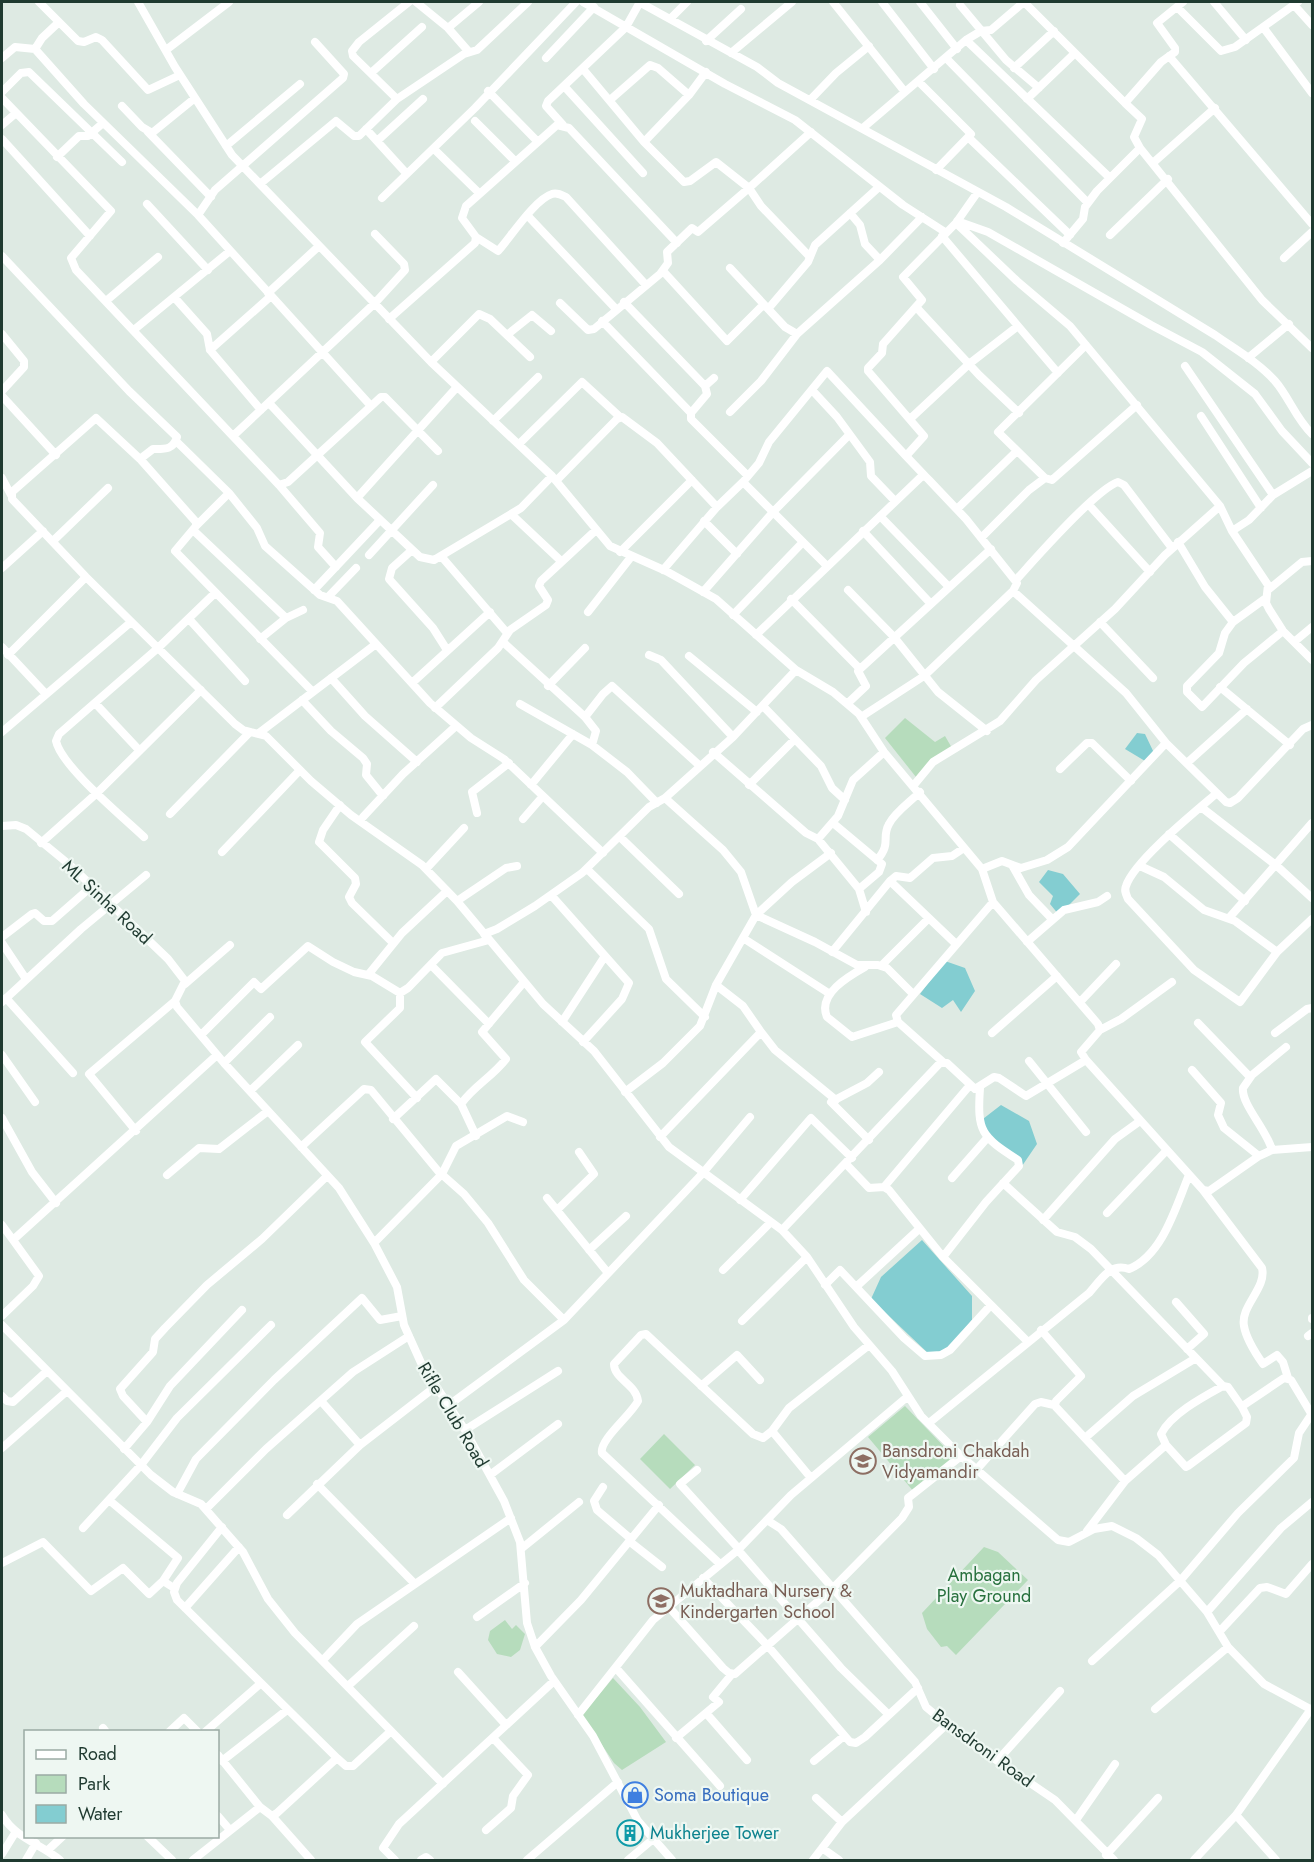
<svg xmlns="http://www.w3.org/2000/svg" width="1314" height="1862" viewBox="0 0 1314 1862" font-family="Jost,sans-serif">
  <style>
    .green { fill: #b6dcbc }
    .water { fill: #83cdd1 }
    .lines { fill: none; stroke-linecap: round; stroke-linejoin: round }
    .minor { stroke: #fff; stroke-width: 8 }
    .labels { text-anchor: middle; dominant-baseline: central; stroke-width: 4.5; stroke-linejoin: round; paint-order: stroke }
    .street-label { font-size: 18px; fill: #1f3a30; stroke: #eef7f2 }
    .education-label { font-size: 18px; fill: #785e54; stroke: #eef7f2; text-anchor: start }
    .park-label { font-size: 18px; fill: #28713e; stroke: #eef7f2 }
    .shop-label { font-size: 18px; fill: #366cbe; stroke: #eef7f2; text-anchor: start }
    .culture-label { font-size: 18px; fill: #0d838f; stroke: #eef7f2; text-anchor: start }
  </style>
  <rect width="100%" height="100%" fill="#deeae3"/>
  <!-- green -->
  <path class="green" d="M905,718L935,742L945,736L952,748L916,777L885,738Z
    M905,1406L956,1459L914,1492L868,1437Z
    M664,1434L695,1465L670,1489L640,1459Z
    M984,1547L998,1552L1028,1580L956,1655L947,1646L941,1647L927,1629L922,1613Z
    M505,1620L512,1629L516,1625L525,1634L520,1650L511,1657L497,1654L488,1640L490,1631Z
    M613,1678L640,1707L666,1742L622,1770L614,1763L582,1715Z"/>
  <!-- water -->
  <path class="water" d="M1137,733L1145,734L1155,755L1145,761L1125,749Z
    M1048,870L1063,874L1080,894L1059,915L1050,904L1053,896L1039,882Z
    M945,961L965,968L975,991L961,1012L953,1000L942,1008L920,994Z
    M1001,1105L1029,1121L1037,1144L1022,1166L990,1142L979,1122Z
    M922,1240L972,1296V1320L949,1348L930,1355L871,1299L881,1277Z"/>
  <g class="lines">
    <!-- minor -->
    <path class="minor" d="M39,2L78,41L84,42L96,37L102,40L148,90L180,75
      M138,2L175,67L232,155L431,362L552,476L610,546L666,571L716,599L796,670L833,692L859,714L884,752L982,869L993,902L1098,1024L1100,1030L1081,1052L1086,1060L1203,1190L1209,1191L1259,1156L1272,1150L1312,1147
      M416,2L448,28L469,52
      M583,2L725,84L795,120L903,205L945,232
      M639,2L757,67L778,83L1006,207L1215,335C1235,349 1258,362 1275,381C1289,397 1296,419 1312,434
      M833,2L905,92
      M882,2L934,69
      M920,2L957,49
      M1214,2L1246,40
      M960,5L1006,60L1039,88
      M1294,5L1312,25
      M1177,7L1221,51L1235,47L1298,2
      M670,19L687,2
      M59,22L42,38L35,49L84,104L198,215L371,406
      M1263,27L1312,93
      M448,28L479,2
      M966,40L1109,177
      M706,41L741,9
      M166,50L229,2
      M731,53L792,2
      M1169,56L1312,224
      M2,58L15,47L35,49
      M546,58L594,7
      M947,59L1088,203
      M1014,68L1054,31
      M583,69L644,142
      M706,72L689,95L644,142L684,182L690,181L716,162L749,188L811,132
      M371,73L422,27
      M918,81L971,134L936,170
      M564,86L643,173
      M488,91L537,141
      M2,92L21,73L29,72L122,162
      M2,98L111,211L71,258L76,270L279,485L288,482L381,397H385L438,451
      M397,99L353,56L352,51L359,42L409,2
      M811,99L836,73L869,46
      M1027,99L1075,53
      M610,100L650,65L658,68L689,95
      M122,106L142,127L152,133L195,98
      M475,121L515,161
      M2,125L16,113
      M563,125L546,106L548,101L626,27L640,2
      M864,127L966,40L981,31L991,30L1024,2L1125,103
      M366,129L406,173
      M148,132L211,197
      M968,137L1070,235
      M2,139L90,236
      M377,141L423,99
      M226,146L300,84
      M1140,148L1262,300L1312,348
      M435,150L479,193
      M57,157L79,136H88L103,123
      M1154,162L1215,108
      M260,184L336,121L354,136H359L397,99L464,54L477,50L528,2
      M977,193L956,223L1017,281L1070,326L1220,506L1232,531
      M382,198L475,108L576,2
      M147,204L208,270
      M850,213L860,225L865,244L880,260
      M198,215L215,190L343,78L344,74L315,42
      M527,215L616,309
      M957,221L988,232L1151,325L1202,352L1255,394L1282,431L1312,463
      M1110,235L1168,179
      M942,236L1018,326
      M476,237L498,251C510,238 535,199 552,194C557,192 562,195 566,197L646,285
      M1063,243L1083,219L1085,207L1097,191L1140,148L1134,137L1142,119L1125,103L1161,62L1175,52V48L1157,23L1183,2
      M2,256L129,391L177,437C173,450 165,449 153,449L140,459L96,418L12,492V499L86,577L235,724L243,730L266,736L311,781L351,815L422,865L457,901L543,1004L594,1051L669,1147L782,1230L807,1257L854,1327L892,1371L921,1416L961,1456L1058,1540L1069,1542L1094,1529L1112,1526L1136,1538L1158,1555L1207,1612L1228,1647L1264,1684L1312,1710
      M1284,258L1312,232
      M730,268L785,327L797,334L880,260L922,217
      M663,271L727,341L763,305
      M268,293L319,246
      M174,297L207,334L210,350L261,410
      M106,301L158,257
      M624,302L705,386
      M560,303L588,330L594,329L660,274L668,263L667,252L692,228L698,232L749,188L761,206L810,257
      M917,308L979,375L1019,413
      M768,309L808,262L815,245L879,187
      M389,319L475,243L476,237L462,218L466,206L557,125L569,128L677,243
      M602,321L691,413
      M135,329L230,251
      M2,334L24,361V367L2,391
      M507,335L532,315L551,331
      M210,350L271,296
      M1248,358L1289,324
      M431,362L479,314L490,319L530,357
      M1185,366L1273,495
      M714,378L705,386L707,394L691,413V419L748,476
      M812,390L837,417L870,462L871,476L895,501
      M2,396L56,455
      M269,403L357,498L420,557L434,560L521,508L552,476
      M730,412L761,381L797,334
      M1201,416L1261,508
      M910,419L969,364L1018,326L1058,373
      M493,421L538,377
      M233,436L375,303L405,270L404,264L375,234
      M176,441L229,493L257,528L265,546L320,595L337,601L430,703L471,738L504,759L603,853
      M519,444L582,382L620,417
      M141,460L196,522V526L175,551L313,692
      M1312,471L1273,495L1249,520L1232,531L1268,585L1266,603L1269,609L1283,631L1312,660
      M925,476L906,456L924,436L868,371V368L882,353L883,344L922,300L903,277L956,223
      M2,478L11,495
      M1045,478L998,432L1086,345
      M556,481L617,419L622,417L657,443L717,507
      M743,482L759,463L769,442L827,371L906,456
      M279,485L320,533L318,547L336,567
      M357,498L457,387
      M1089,505L1150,572
      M957,509L1017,451
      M511,514L561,561
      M880,516L949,587
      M704,521L737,554
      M196,526L229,493
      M193,530L286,618
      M863,531L931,604
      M981,538L1029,490L1045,478L1052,480L1137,405
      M53,541L108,488
      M1178,542L1205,587L1233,622
      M412,550L392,568L389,579L433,628L447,650
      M620,552L692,480
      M369,555L433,485
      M441,556L507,633
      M2,568L43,531
      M663,570L717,507L743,482L826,565
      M1016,580C1035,559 1095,490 1118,482L1124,485L1172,548
      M314,590L380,520
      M848,590L894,637L938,692L987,731
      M1268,590L1302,562L1312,561
      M1013,591L1126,693L1166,743L1226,802L1230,803L1238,798L1303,729L1312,725
      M703,592L774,511L848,436
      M328,597L356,568
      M1266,598L1233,622L1225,633L1219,653L1187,686V692L1202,707L1244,663L1283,631
      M791,599L860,669
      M588,612L631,557
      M733,615L803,542
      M189,619L245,681
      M1100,622L1153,678
      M756,635L921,477L925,476L929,480L966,519L1017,583L1013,591L924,676L861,717
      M260,639L286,618L303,610
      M503,642L585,717L596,731L592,745
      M1294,642L1312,627
      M2,647L45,693
      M8,655L86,577
      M649,655L661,660L733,737
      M689,656L757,712
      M331,678L365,716L417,762
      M412,683L490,612
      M548,686L585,648
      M1220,687L1290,745
      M302,700L331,731L363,758L367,764L366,775L383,796
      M95,703L139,750
      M848,703L866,686L858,671L860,669L991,549
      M520,704L592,745L627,772L657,803
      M763,706L821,766L832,788L845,800
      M435,708L498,648L510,630L546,605L548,600L539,586L541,581L596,530
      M585,717L603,694L612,686L700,766
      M2,732L131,622
      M259,733L376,644
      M713,752L806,833L818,839L838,816L853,780L884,752
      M1187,763L1247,709
      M1060,769L1087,743H1092L1131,781
      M531,785L573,734
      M749,785L795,739
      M914,785L933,762L1000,721L1036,680L1115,609L1165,555L1220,506
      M1217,793C1196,811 1134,861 1126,886C1124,891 1126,894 1128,899L1194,970L1240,1002L1277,952L1312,919
      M665,798L723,850L741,872L756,915L815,942L857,965H878L887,968L912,993
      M340,805L323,830L319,842L355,878L356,884L349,897L352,903L393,943
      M1201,807L1277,866L1312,898
      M477,813L472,792L509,763
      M170,814L250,732
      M363,817L403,774L456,726
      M523,819L543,796
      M833,823L882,864L879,872L859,889
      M2,826L16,825L26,829L71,866L168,959L185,981L175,1001L89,1074L136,1131
      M1169,834L1245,901
      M144,837C123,817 61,766 56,741L59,734L158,648L215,593
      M620,837L679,894
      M818,839L859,889L866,912
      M41,843L97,793L201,690
      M222,852L300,770
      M877,860C892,843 881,838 889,824C895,812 910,802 920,792
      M1012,865L1029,895L1052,919
      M1140,866L1164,877L1204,910L1235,921L1277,952
      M426,869L464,828
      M587,869L649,929L666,979L705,1017
      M982,869L1002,861L1021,868L1047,860L1068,847L1166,743
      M890,881L956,944
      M551,895L629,983L622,999L583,1042
      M457,901L506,868L517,866
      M1229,918L1312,823
      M484,934L497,929L535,906L582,873L649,807L665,798L733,737L796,670
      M2,937L32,914L35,913L44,921H52L92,886
      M743,938L830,994
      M1027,942L1064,910L1098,902L1107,896
      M2,943L26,979
      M832,952L890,881L896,876L910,878L933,858L952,856L964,848
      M431,965L489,1024
      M881,966L929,918
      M865,967C849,976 817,994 827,1017L852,1037L898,1022
      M368,975L402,933L447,891
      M185,984L230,945
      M400,993V1008L365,1042L417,1098
      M6,998L73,1073
      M175,1001L177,1007L224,1063L339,1188L374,1243L397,1287L404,1325L422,1365L465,1430L504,1501L520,1542L527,1623L535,1647L551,1676L593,1736L638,1821L672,1860
      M2,1002L81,929L146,875
      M1080,1002L1116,964
      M562,1022L605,956
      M1198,1023L1250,1077
      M1100,1030L1121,1019L1172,982
      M761,1032L775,1050L836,1100
      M992,1033L1057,976
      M1275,1033L1307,1009L1312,1008
      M201,1035L254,982L261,989L308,946L333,962L354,972L372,976L400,993L408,988L442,953L489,940
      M2,1055L35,1102
      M1029,1061L1086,1132
      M943,1062L898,1022L896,1015L993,902
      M224,1063L270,1017
      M1192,1070L1221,1103L1218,1115L1224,1128L1259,1156
      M980,1088C977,1132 981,1136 1018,1160L1019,1166L986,1202L943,1257L1027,1341
      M250,1091L298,1045
      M625,1092L663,1063L700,1026L716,985L756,915L792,882L831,853
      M2,1118L32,1172L56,1203
      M393,1119L436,1079L461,1104
      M476,1136L461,1104C474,1086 492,1077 506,1059L482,1032L524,982
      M660,1137L761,1032L743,1006L716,985
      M869,1140L831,1102L867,1083L879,1072
      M301,1147L364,1089L371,1090L438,1171L464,1194L488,1223L524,1280L564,1320
      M1272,1150C1267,1130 1241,1104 1243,1088L1252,1075L1286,1047
      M846,1164L869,1188L884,1187L889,1190L943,1257
      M167,1175L199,1148L219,1149L268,1111
      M952,1178L988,1137
      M1003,1183L1057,1232L1075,1237L1091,1249L1223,1386
      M884,1187L970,1085
      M1203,1190L1262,1268C1267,1288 1240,1306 1244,1326C1246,1338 1256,1354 1263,1364L1277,1355L1283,1362L1288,1378
      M547,1198L608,1273
      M740,1200L811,1118L852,1158
      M557,1210L594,1174L579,1152
      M1107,1213L1167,1150
      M1043,1220L1115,1139L1140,1121
      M2,1225L13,1240
      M919,1229L856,1287L904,1338L925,1356L941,1355L950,1350L990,1306
      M782,1230L940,1063H947L975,1089L994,1077L999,1078L1026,1096L1086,1060
      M374,1243L442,1174L456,1146L507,1116L523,1122
      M589,1250L626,1216
      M723,1270L770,1223
      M825,1285L840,1270L856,1287
      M1176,1302L1204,1334L1187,1349
      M2,1316L33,1286L39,1276L13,1240L217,1055
      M1312,1318V1319
      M742,1321L807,1257
      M2,1325L151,1475L173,1492L201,1504L243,1552L268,1599L295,1633L443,1784
      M1041,1330L1081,1376L1056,1401L1055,1406L1125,1481
      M1308,1336L1312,1333
      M701,1386L737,1355L760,1380
      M2,1396L7,1401L13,1402L47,1371
      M321,1401L360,1445
      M449,1405L564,1320L702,1174L750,1117
      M147,1422L123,1396L120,1389L153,1352L155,1339L165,1328L207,1285L262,1239L327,1176
      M929,1423L1089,1293C1101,1280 1110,1262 1129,1269C1163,1255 1176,1206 1189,1175
      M465,1430L558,1371
      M1085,1438L1133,1396L1196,1358
      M1166,1445L1161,1434C1171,1414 1203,1397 1223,1386L1228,1387L1242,1407
      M2,1448L67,1391
      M124,1449L147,1422L170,1386L242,1310
      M977,1469L1035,1404L1041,1402L1054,1405
      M697,1470L680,1484L739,1549
      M490,1475L558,1424
      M811,1478L772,1431L789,1408L869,1345
      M317,1484L415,1584
      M603,1487L594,1501L597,1510L631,1539
      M177,1494L196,1459L274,1380L362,1298L380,1320L402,1316
      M109,1500L178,1558L163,1581
      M206,1509L266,1449L353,1372L409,1336
      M287,1515L360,1445L435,1387
      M767,1520L781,1529L915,1682L926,1707L961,1736L1055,1800L1114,1860
      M222,1527L177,1583L174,1592L177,1600L337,1758
      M83,1528L141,1465L177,1418L271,1325
      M1087,1531L1125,1481L1166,1445L1186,1467L1188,1466L1246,1423L1247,1417L1242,1407L1244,1405L1284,1378L1291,1380L1312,1415
      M629,1541L662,1567
      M521,1549L579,1502
      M738,1550L841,1668L888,1714
      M2,1563L43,1542L91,1591L123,1568L149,1594L163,1581L174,1588
      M720,1564L602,1453C599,1440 631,1415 638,1401C636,1384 614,1379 614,1364L641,1335L646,1334L753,1434L763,1438L772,1431
      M703,1578L767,1645L850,1742L856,1743L865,1737L918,1688
      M668,1606L723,1668L729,1673L735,1674L833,1588L902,1518L909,1507L908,1498L961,1456
      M185,1608L239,1547
      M1207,1612L1281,1528L1312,1502
      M477,1617L525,1583
      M1220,1631L1260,1588L1267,1587L1286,1594L1312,1564
      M535,1647L581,1600L659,1505
      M323,1660L357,1624L511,1518
      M1092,1661L1180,1581L1238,1513L1294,1458L1299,1433L1311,1415
      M616,1668L720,1786
      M458,1672L506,1725
      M348,1686L414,1626
      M1155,1709L1228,1647
      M706,1713L747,1760
      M578,1715L653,1620L738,1550L791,1495L907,1397
      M103,1728L106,1732
      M169,1732L184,1718L198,1732
      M205,1732L260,1684
      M676,1738L719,1702L713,1697L732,1674
      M218,1755L260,1807
      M998,1760L1060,1691
      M222,1761L287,1710
      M814,1761L844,1736
      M2,1815C15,1838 41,1844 60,1860
      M1236,1815L1276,1860
      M218,1816L230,1830
      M272,1816L311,1860
      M1076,1820L1115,1764
      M842,1822L947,1724
      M486,1830L511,1808L513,1796L528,1775L493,1738
      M147,1836L172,1860
      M822,1848L839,1860
      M48,1850L63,1836
      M2,1854L15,1833
      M1106,1855L1158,1798
      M26,1860L36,1843
      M193,1860L260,1807L272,1816L277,1813L337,1758L346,1766H353L391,1731
      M395,1860L383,1848L399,1824L554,1681
      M421,1860L426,1857L430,1860
      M527,1860L618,1782
      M628,1860L652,1840
      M813,1860L842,1822L816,1798
      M1194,1860L1236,1815L1311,1709"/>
  </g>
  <!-- icons -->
  <defs>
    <g id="school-ring" transform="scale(1.35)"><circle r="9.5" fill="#eef7f2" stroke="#8d6e63" stroke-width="1.5"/><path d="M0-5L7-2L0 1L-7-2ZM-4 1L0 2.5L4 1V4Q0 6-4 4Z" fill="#8d6e63"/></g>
    <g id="shop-ring" transform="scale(1.35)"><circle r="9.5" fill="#eef7f2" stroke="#3f7fe0" stroke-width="1.5"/><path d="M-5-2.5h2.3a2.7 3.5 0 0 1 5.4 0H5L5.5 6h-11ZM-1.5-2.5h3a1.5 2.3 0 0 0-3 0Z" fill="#3f7fe0"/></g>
    <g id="building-ring" transform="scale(1.35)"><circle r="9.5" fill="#eef7f2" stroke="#0f9aa8" stroke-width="1.5"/><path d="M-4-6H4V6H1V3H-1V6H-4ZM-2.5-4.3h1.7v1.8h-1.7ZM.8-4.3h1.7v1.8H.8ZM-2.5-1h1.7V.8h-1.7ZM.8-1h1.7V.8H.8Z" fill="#0f9aa8"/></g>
  </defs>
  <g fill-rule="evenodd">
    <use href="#school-ring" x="863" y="1461"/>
    <use href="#school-ring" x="661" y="1601"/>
    <use href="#shop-ring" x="635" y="1795"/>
    <use href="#building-ring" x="630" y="1833"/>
  </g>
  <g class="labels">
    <!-- street labels -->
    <g class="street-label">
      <text transform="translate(107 902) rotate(43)">ML Sinha Road</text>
      <text transform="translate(453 1415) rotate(59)">Rifle Club Road</text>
      <text transform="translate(983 1748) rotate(36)">Bansdroni Road</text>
    </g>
    <!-- education labels -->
    <g class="education-label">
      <text x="882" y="1451">Bansdroni Chakdah<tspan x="882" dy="21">Vidyamandir</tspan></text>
      <text x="680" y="1591">Muktadhara Nursery &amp;<tspan x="680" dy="21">Kindergarten School</tspan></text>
    </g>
    <!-- park labels -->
    <g class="park-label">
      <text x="984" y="1575">Ambagan<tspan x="984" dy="21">Play Ground</tspan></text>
    </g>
    <!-- shop labels -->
    <g class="shop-label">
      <text x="654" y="1795">Soma Boutique</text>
    </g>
    <!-- culture labels -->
    <g class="culture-label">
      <text x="650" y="1833">Mukherjee Tower</text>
    </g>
  </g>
  <!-- border -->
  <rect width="1314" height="1862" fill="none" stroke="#1f3a30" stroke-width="6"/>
  <!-- legend -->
  <rect x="24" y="1730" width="195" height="108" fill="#eef7f2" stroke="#9baba4" stroke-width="1.5"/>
  <rect x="36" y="1750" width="30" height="9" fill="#ffffff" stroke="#9baba4" stroke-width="1.5"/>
  <text x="78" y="1760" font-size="18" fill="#1f3a30">Road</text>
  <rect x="36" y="1775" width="30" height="18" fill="#b6dcbc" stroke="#9baba4" stroke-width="1.5"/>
  <text x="78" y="1790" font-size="18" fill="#1f3a30">Park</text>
  <rect x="36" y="1805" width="30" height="18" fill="#83cdd1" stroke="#9baba4" stroke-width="1.5"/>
  <text x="78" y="1820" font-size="18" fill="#1f3a30">Water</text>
</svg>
